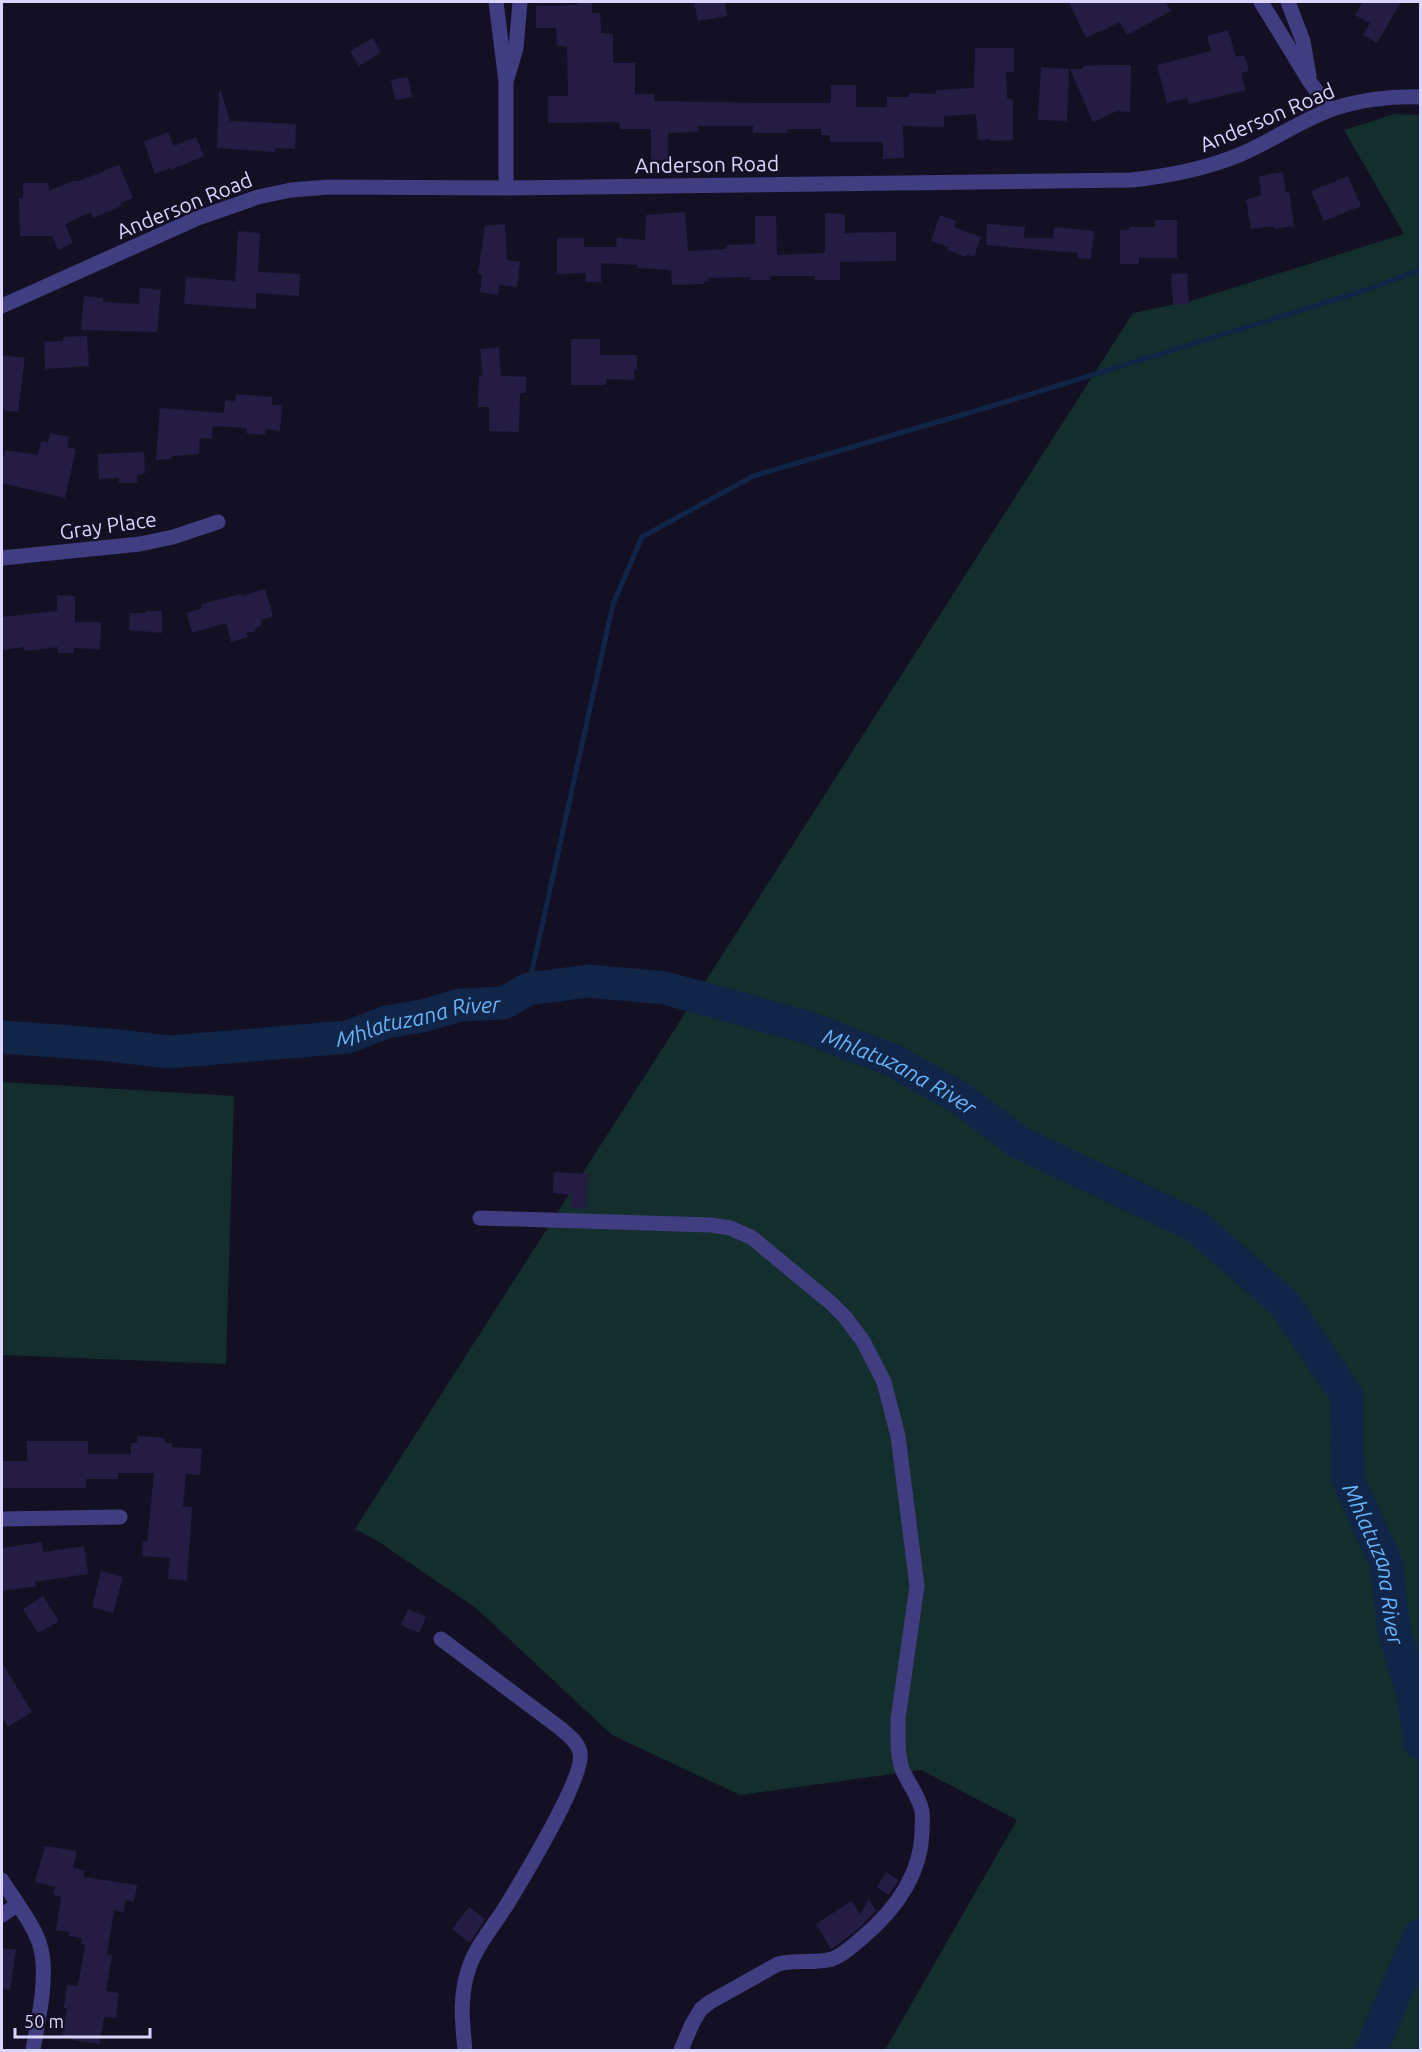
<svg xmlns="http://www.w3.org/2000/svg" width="1422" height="2052" viewBox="0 0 1422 2052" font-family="Ubuntu,sans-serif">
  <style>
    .green { fill: #132e2d }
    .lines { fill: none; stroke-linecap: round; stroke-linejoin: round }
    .stream { stroke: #102548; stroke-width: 5 }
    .river { stroke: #102548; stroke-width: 33 }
    .building { fill: #251c44 }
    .minor { stroke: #403d81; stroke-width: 15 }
    .labels { text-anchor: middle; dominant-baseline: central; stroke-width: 4.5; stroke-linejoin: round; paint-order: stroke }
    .street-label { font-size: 21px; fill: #dad5fd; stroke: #131024 }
    .water-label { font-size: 22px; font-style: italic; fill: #67b4f8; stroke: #131024 }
  </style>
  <rect width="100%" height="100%" fill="#131024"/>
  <!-- green -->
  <path class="green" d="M1395,114L1420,115V2050H885L1017,1820L921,1770L740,1795L612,1735L476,1608L376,1540L355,1529L1133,313L1191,301L1404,234L1344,130Z
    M2,1082L234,1096L226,1364L2,1355Z"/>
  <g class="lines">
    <!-- stream -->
    <path class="stream" d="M528,989L613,604L642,537L753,476L999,404L1363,291L1420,270"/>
    <!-- river -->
    <g class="river">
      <path id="s1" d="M2,1037L110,1045L169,1052L348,1037L386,1022L422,1016L460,1005L504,1003L528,989L588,981L665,988L806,1027L892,1060L958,1097L1020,1143L1196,1226L1284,1303L1347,1396L1348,1480L1386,1563L1394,1631L1413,1695L1420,1743"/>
      <path d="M1371,2050L1420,1935"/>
    </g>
  </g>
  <!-- building -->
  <path class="building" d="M577,2H592V13H600L601,33L613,34V63H635V94H654V101L760,103H831V85H856V107H887V97H909L910,93L936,94V90L974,88L975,48H1014V72H1006L1007,98L1013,99V140L991,141L990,139L978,140L976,114L944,116V127L903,126L904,158L883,159V142H830V135H821V129H787V133H753V126H698V132L668,133V160H651V129H620L619,122L548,123V96H568L567,46H557L556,28H536V6L577,5Z
    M694,2H725L727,16L698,21Z
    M1069,2H1166L1171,11L1127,35L1120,22L1086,38Z
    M1363,2H1401L1377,43L1363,35L1370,23L1355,15Z
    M1228,30L1236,57L1244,55L1249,71L1241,73L1246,90L1189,104L1187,98L1167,103L1157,65L1211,51L1207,36Z
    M373,38L381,52L359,66L350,51Z
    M1106,65H1131L1130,112L1117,111L1093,122L1070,69H1083V66Z
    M1041,67L1069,69L1067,121L1038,120Z
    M408,77L412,97L395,100L391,80Z
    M219,91H221L230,121L296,124L295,149L275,148V152L217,148Z
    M168,132L174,146L196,137L204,156L171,170L170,168L155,174L144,142Z
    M119,165L133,198L120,203L121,206L93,218L91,212L65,224L73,243L58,250L52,236H20L19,198L23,199V183H48L49,191L75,180L77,182Z
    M1283,172L1286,193L1289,192L1294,226L1274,229L1273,226L1251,229L1246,200L1261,195L1259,176Z
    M1348,176L1361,206L1324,221L1311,191Z
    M685,212L688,251L726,249V245L755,244V216H776L777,255L825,253V213L845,214V233L896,232V261L840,262V280H815V276H770V280H750V277L708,278V281L704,282V284L672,285L671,270L638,268V265L601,263V282H586V273L557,274V238H584V247H616L617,238L645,240L646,215Z
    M940,215L956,221L954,227L981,237L974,257L967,254L966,257L947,250L948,247L931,241Z
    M1155,220H1177V258H1139V264H1120V230H1129V227H1155Z
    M505,224L507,260L520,262L517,287L499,285L498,295L480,292L482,274H478L485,226Z
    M987,224L1025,227L1024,238H1053L1054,227L1094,231L1091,259L1077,258V253L986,245Z
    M238,231L260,233L258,272L300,274L299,296L256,293V309L184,304L186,277L235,281Z
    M1187,273L1189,304L1173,305L1171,274Z
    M140,288L161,290L157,332L81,330L84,296L103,298V302L139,304Z
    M87,336L89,366L45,369L44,342L63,341V337Z
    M571,339H600V355H637V370H634V380L606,379V385H571Z
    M499,347L501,376L526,377V393H520L519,432L489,431V407H478L479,376H483L480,349Z
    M2,355L25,358L18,412L2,410Z
    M236,394L272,397V405H282L280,431L266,429L265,435L246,433L247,428L213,426L212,439L200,438L199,454L172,456L171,459L156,460L160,408L224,413L225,400L235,401Z
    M50,433L69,437L67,447L76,449L65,498L2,483V456L4,457L5,450L38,455L41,441L48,443Z
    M144,452L145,474L137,475V483H119V478L99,479L98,454Z
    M265,589L273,616L261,620L262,625L255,628V631L246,633L248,637L231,642L226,623L192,633L187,613L202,608L201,604L241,594V596Z
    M57,595L75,596V622H101L100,649L74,648V653H58V647L25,651L24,647L2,650V617L57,611Z
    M146,611H162V633L129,630L130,613H146Z
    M554,1172L588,1174L586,1209L571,1208L572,1195L553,1193Z
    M138,1436L165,1438V1443H172V1447L202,1449L200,1475L186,1474L183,1506L192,1507L187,1581L168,1579L170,1558L142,1556L143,1541L147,1542L148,1533L154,1473H118V1479H86V1488H2V1461H27V1441H88V1454H131V1443H137Z
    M42,1542L43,1552L84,1546L88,1574L34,1582L37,1586L2,1591V1548Z
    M101,1571L123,1577L113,1613L92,1607Z
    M43,1596L59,1621L38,1633L23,1609Z
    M408,1609L426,1617L419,1633L401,1625Z
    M2,1663L32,1712L8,1727L2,1717Z
    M45,1846L77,1851L73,1868L85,1871L83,1877L137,1885L134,1902L125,1900L124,1912L114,1910L107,1954L112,1955L106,1991L119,1993L116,2018L104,2017L100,2044L72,2040L73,2038L62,2037L67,2008H64L67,1985L78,1986L85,1945L81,1944L82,1938L69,1936L70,1932L56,1930L61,1897L53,1894L55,1887L35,1882Z
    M886,1872L899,1880L889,1895L877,1887Z
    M869,1899L876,1911L856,1931L831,1949L816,1924L852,1901L860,1914Z
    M469,1907L485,1919L470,1943L452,1929Z
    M2,1948L16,1950L10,1990L2,1989Z"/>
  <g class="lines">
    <!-- minor -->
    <path class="minor" d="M496,2L506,82V188
      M1261,2L1310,82L1330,110
      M1288,2L1303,41L1309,76
      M507,78L516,48L520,2
      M2,306L198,218L258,197L291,190L329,187L506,188L1132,180C1168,176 1205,169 1239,155C1270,142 1298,122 1330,110C1357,100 1391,96 1420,97
      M2,558L140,544L173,537L218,522
      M480,1218L711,1225L730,1228L751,1237L831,1303L845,1317L863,1341L884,1382L898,1436L917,1586L898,1719C898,1736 897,1754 902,1769C908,1783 919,1796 922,1811C923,1818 922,1826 922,1834C920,1876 894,1911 862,1938C853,1945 844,1955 832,1959C815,1964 796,1959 778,1964L710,2002L701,2009L692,2024L681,2050
      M2,1519L120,1517
      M441,1639L560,1728C568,1735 577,1741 580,1752C586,1775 523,1878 508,1903C496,1923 478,1943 470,1965C459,1994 462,2020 465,2050
      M2,1880C14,1900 36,1927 41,1949C48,1978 38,2021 33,2050
      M2,1915L17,1905"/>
  </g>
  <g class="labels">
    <!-- street labels -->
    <g class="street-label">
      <text transform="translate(1267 117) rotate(-23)">Anderson Road</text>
      <text transform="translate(707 164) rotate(-1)">Anderson Road</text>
      <text transform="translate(184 205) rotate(-22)">Anderson Road</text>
      <text transform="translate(108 525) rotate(-8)">Gray Place</text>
    </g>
    <!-- water labels -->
    <g class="water-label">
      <text stroke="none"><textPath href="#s1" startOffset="420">Mhlatuzana River</textPath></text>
      <text stroke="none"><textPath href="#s1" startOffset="924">Mhlatuzana River</textPath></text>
      <text stroke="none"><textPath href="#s1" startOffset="1662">Mhlatuzana River</textPath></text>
    </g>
  </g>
  <!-- border -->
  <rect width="1422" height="2052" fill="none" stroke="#dad5fd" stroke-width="6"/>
  <!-- scale -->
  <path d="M15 2028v9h135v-9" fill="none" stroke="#dad5fd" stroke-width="3"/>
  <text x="24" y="2028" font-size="18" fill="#dad5fd" stroke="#131024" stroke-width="4.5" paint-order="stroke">50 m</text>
</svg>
